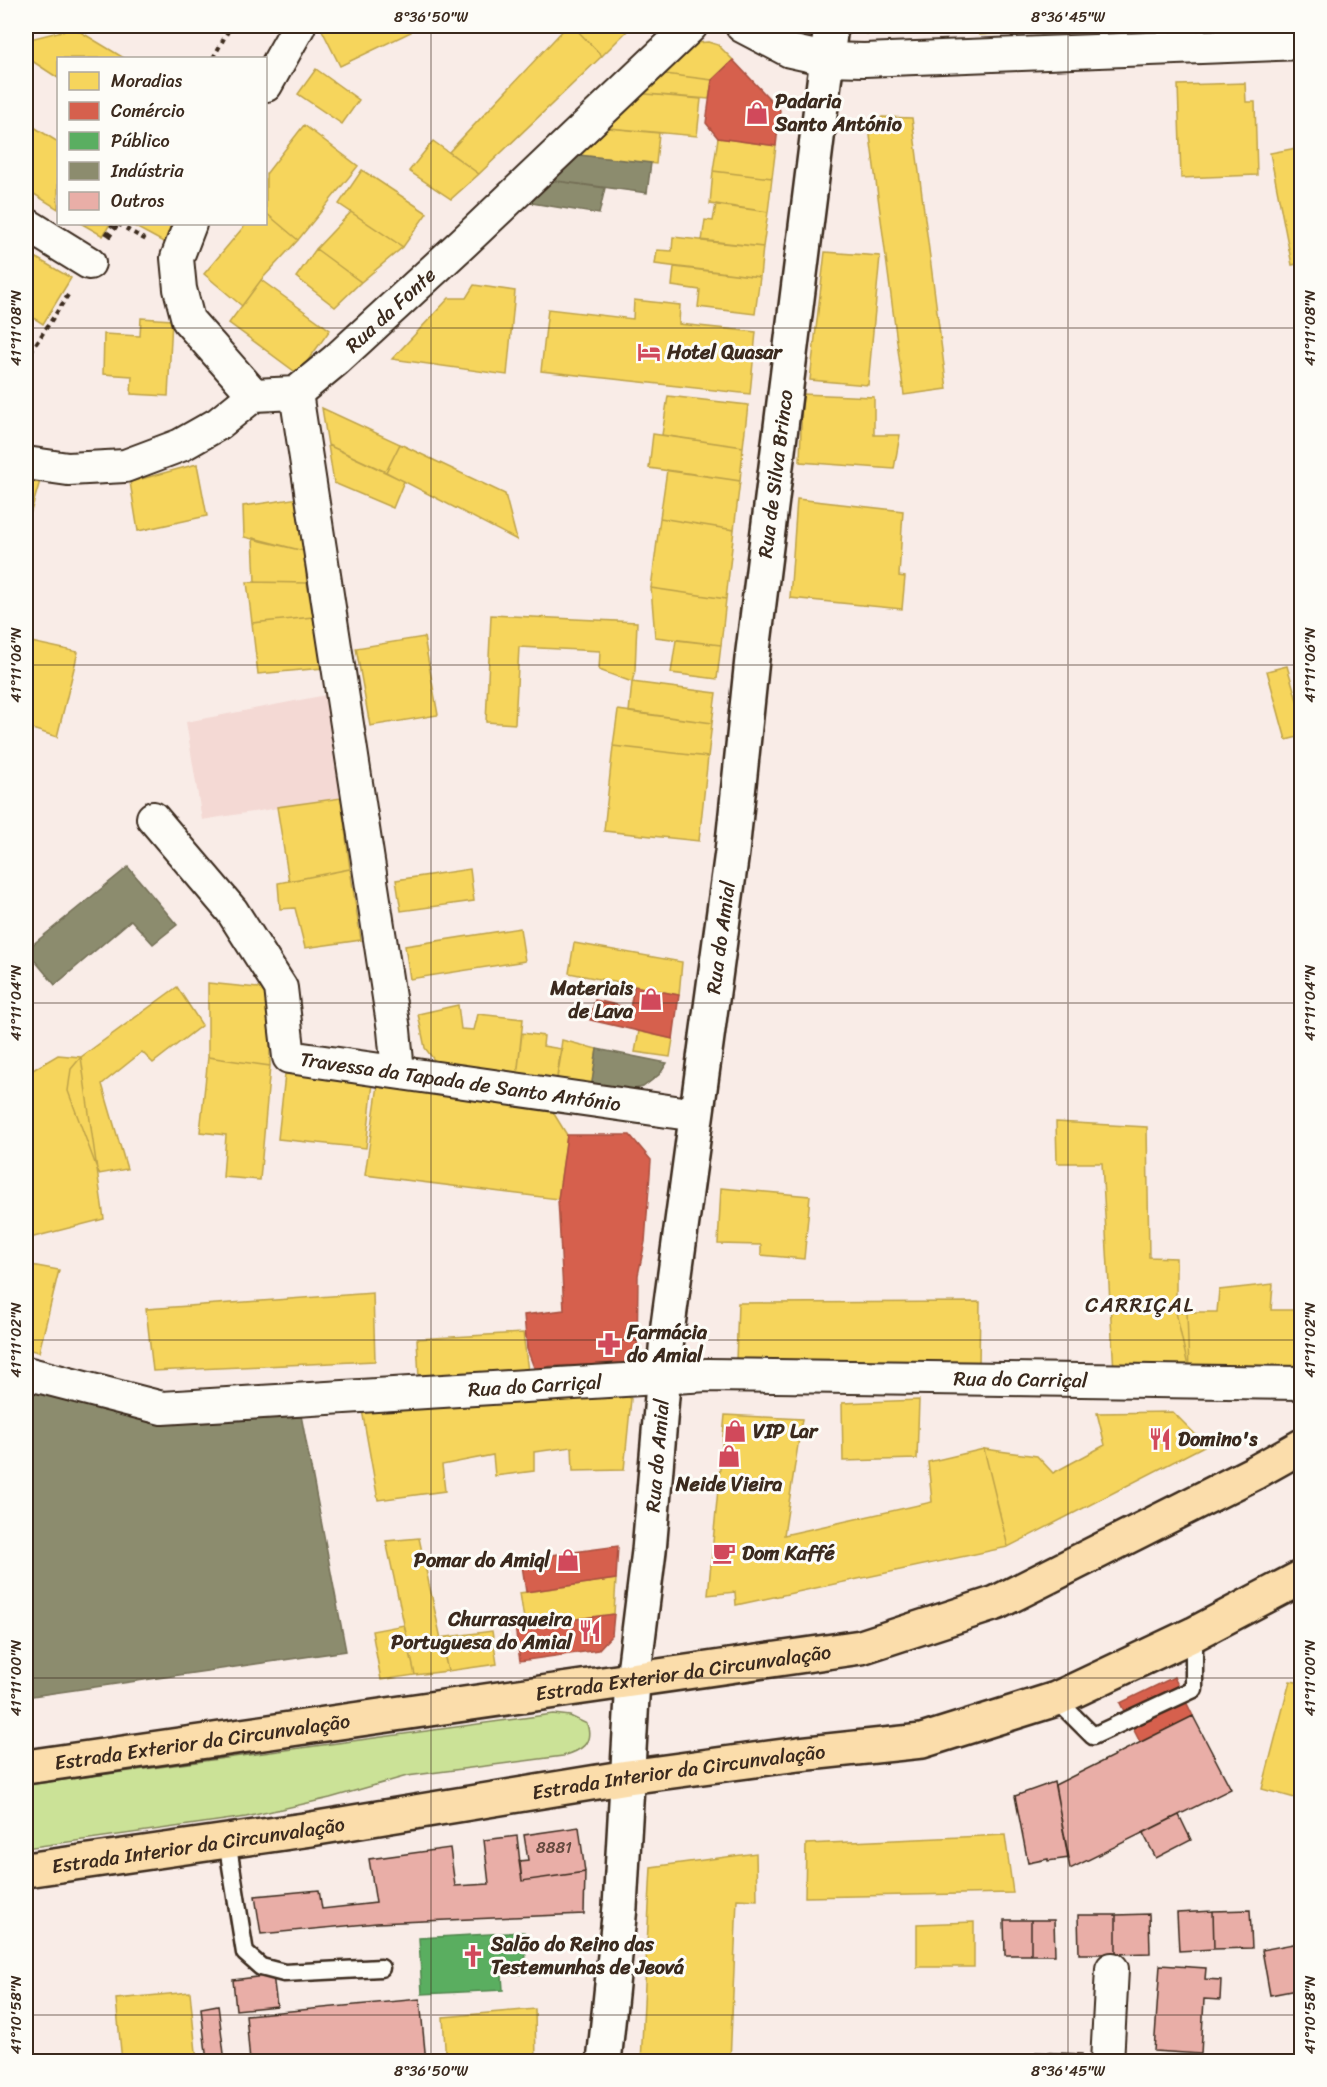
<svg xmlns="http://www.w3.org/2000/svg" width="1327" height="2087" viewBox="0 0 1327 2087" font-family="Sriracha,sans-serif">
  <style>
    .built { fill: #f4d9d4 }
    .green { fill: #cbe297; stroke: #83865a; stroke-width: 1.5 }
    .homes { fill: #f6d55c; stroke: #bea249; stroke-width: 1.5 }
    .shops { fill: #d6604d; stroke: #a8503f; stroke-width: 1.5 }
    .public { fill: #5aae61; stroke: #51864d; stroke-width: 1.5 }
    .industry { fill: #8c8c6e; stroke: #746f56; stroke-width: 1.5 }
    .building { fill: #e9aea7; stroke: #3b2a1e; stroke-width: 1.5 }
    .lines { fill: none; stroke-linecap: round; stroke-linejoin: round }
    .lane-casing { stroke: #3b2a1e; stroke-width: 21 }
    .street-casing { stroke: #3b2a1e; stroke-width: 36 }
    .secondary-casing { stroke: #3b2a1e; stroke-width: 38 }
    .primary-casing { stroke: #3b2a1e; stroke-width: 38 }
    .path { stroke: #3b2a1e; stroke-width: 4; stroke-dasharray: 4.5 4.5; stroke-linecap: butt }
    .lane { stroke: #fdfcf7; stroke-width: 16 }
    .street { stroke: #fdfcf7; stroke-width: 32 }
    .secondary { stroke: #fdfcf7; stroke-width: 33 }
    .primary { stroke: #fbddab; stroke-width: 33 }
    .ticks { fill: none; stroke: #3b2a1e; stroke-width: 1.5; stroke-opacity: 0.45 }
    .labels { text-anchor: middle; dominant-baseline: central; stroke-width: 6; stroke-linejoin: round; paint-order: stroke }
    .number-label { font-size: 16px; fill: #664b40 }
    .poi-label { font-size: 20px; font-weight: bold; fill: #3b2a1e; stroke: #fdfcf7; text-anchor: start }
    .street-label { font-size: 20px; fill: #3b2a1e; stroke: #fdfcf7 }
    .neighbourhood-label { font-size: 21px; letter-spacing: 1.5px; fill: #3b2a1e; stroke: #fdfcf7 }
    .neatline { fill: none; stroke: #3b2a1e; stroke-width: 2 }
    .ticks-label { font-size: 15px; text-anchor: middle; fill: #3b2a1e }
  </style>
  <rect width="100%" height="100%" fill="#f9ece7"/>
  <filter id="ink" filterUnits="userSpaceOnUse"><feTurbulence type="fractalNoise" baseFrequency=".0167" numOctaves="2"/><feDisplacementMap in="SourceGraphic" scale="12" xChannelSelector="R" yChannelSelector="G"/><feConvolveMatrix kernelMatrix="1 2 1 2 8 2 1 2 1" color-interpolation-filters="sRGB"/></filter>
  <g filter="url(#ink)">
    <!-- built -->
    <path class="built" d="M326,695L341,798L202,820L186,722Z"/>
    <!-- green -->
    <path class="green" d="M553,1714L570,1716L587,1724C594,1744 580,1751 563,1756L407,1776L330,1798L246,1817L26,1848V1785Z"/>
    <!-- homes -->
    <path class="homes" d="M320,26H408L411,32L340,66Z
      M567,26H573L602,56L479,174L449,152Z
      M573,26H632L602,56Z
      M856,26H957V32L867,34Z
      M979,26H1062L1063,29L979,35Z
      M1072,26H1149L1072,29Z
      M74,28L124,58H58V78L26,57V40Z
      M708,42L718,45L733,60L712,80L657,73L677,52L696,43Z
      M316,69L359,100L342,124L298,94Z
      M657,73L712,80L709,99L634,93Z
      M1245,83L1246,102H1255L1257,175L1181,178L1178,85Z
      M634,93L701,99L697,136L598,127Z
      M882,117L912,118L947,389L904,395L869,128Z
      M26,122L58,142V209L26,189Z
      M304,125L358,166L298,240L266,213V174Z
      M598,127L659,133L656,164L569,154Z
      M718,138L776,146L772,178L713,171Z
      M433,141L479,174L451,199L409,171Z
      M1302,147V263L1292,265L1270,153Z
      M362,170L427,213L403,247L339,204Z
      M713,171L772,178L768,212L710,204Z
      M716,204L768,212L763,247L702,241L705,220L713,221Z
      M351,212L403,247L361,282L316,249Z
      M266,213L298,240L261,280L242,306L204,274L246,224H266Z
      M82,224H110L103,236Z
      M130,224H178L167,244Z
      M673,237L763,247L760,277L655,264L657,250L672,251Z
      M316,249L361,282L335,307L296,277Z
      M26,252L71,278L43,324L26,313Z
      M825,252L880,256L868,385L810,380Z
      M674,267L760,277L755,314L698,307L700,290L672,286Z
      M261,280L330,330L298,374L229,323Z
      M474,285L515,291L507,375L392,359L449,298H466Z
      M634,300L680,305L679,324L756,332L750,394L541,371L548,309L633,319Z
      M141,318L172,320L168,396L131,394L132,376L103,374L104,334L140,336Z
      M802,394L874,397V435H900L894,469L800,462Z
      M668,396L748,405L743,447L662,435Z
      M322,408L400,444L386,472L328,445Z
      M653,434L743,447L740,481L649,468Z
      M400,444L505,494L517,540L386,472Z
      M328,445L404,481L393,508L334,483Z
      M197,464L207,516L138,531L130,482Z
      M667,470L740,481L734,530L660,518Z
      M26,479L40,481L26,528Z
      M299,498L304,551L244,537L243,506Z
      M797,499L903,511L899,576L905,577L902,609L790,598Z
      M660,518L734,530L726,599L651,588Z
      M253,538L304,551L307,583L255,582Z
      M247,582L307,583L313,617L252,623Z
      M651,588L726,599L721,645L655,637Z
      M491,615L637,622L635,671L632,682L599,670L600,651L519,647L515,724L486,722Z
      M313,617L323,668L258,674L252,623Z
      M424,637L438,715L370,726L356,648Z
      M676,640L721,645L717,679L671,673Z
      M31,642L78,652L57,737L26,727V661Z
      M1287,666L1299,707L1302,706V736L1286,740L1267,671Z
      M632,682L716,693L712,723L629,712Z
      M618,710L712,723L708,757L613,746Z
      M613,746L708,757L699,841L604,831Z
      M341,798L350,869L289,881L277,807Z
      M350,869L361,940L305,948L295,908L280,909L278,883Z
      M470,869L474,901L401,911L396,880Z
      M520,928L525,961L410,979L405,946Z
      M574,943L682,962L679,995L569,973Z
      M208,983L269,989L270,1066L208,1057Z
      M177,987L202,1025L153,1063L142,1052L102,1084L127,1169L99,1174L68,1091L71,1069L81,1057Z
      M458,1005L461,1029L474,1030L478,1014L523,1019L517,1077L446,1066L434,1060L425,1048L418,1014Z
      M639,1031L673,1039L670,1057L635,1052Z
      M522,1033L544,1036L543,1046L562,1049L556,1084L517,1077Z
      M562,1040L597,1049L591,1089L556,1084Z
      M58,1055L81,1057L104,1219L26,1239V1074Z
      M208,1057L270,1066L260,1180L223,1177L226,1135L200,1132Z
      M285,1074L373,1082L366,1148L278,1139Z
      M378,1085L551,1109L567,1135L558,1199L365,1175Z
      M1056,1122L1147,1127L1149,1257L1176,1258V1312H1187L1189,1371L1114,1372L1102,1163H1057Z
      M721,1188L810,1196L804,1259L761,1255V1245L718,1244Z
      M26,1264L59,1270L39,1352L26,1349Z
      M1273,1284L1271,1310H1302V1378L1189,1371L1176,1312H1217L1219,1290Z
      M373,1293L375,1361L153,1371L146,1309Z
      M980,1302L979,1366L736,1361L738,1303Z
      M523,1333L528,1371L419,1379L417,1339Z
      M624,1392L631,1399L624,1470L573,1471L572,1447L534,1452V1471L495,1476L493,1455L442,1465L445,1491L378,1500L362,1410Z
      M919,1400L917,1459L843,1461L842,1403Z
      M1173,1412L1206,1445L1008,1547L984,1449L1037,1456L1053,1473L1105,1445L1097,1413Z
      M725,1415L802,1419L784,1535L932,1502L928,1462L984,1449L1008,1547L736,1605L735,1592L708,1595Z
      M419,1538L448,1671L415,1675L386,1541Z
      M616,1579L614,1614L525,1626L520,1593Z
      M404,1625L415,1675L381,1680L372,1631Z
      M492,1631L497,1664L448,1671L440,1638Z
      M1290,1681L1302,1683V1800L1262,1789Z
      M1005,1835L1013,1893L805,1897L806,1844Z
      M756,1853L757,1900L737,1899L730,2062H641L651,1867Z
      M974,1922V1967H917V1924Z
      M190,1992L197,2062H122L116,1999Z
      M535,2009L536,2062H446L443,2017Z"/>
    <!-- shops -->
    <path class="shops" d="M733,60L780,110L776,146L718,138L706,123L712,80Z
      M634,986L679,995L673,1039L590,1020L595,1000L630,1008Z
      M567,1135H630L651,1160L645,1242L638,1275L637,1364L551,1366L535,1370L527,1349L524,1315L564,1310L558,1199Z
      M618,1546L616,1579L526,1592L521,1559Z
      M614,1614L612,1635L598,1650L520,1661L515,1627Z
      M1174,1677L1193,1716L1140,1742L1120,1703Z"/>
    <!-- public -->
    <path class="public" d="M524,1932L527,1974L502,1975L503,1990L422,1994L419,1938Z"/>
    <!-- industry -->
    <path class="industry" d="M569,154L651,163L647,193L542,179Z
      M542,179L605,188L599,214L519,201Z
      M128,867L177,925L153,944L131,920L55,985L26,950Z
      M597,1049L667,1063L660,1074L643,1087L617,1093L591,1089Z
      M26,1383L300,1410L346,1651L26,1697Z"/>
    <!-- building -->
    <path class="building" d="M1193,1716L1231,1789L1070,1869L1055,1785Z
      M1054,1782L1069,1858L1048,1861V1859L1028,1863L1015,1796Z
      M1179,1815L1191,1840L1156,1858L1143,1833Z
      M579,1827L585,1872L522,1881L519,1861L528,1860L524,1835Z
      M517,1836L522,1881L585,1872L584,1914L377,1923L261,1934L255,1896L319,1890L322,1909L376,1903L369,1859L450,1848L455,1886L489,1884L484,1840Z
      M1250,1910L1252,1948L1214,1949L1213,1911Z
      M1213,1911L1214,1949L1179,1951L1177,1913Z
      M1149,1914L1150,1953L1116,1954V1915Z
      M1078,1915H1116V1954H1079Z
      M1004,1920H1031V1955H1005Z
      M1031,1920H1054L1055,1955H1031Z
      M1298,1943L1302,1960V1989L1270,1995L1262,1950Z
      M1160,1965L1206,1968L1205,1979L1221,1980L1220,2000L1204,1999L1201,2054L1154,2051Z
      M273,1975L277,2006L236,2010L233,1980Z
      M420,1999L426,2062H250L246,2015Z
      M218,2005L225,2062H207L201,2008Z
      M1036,2052L1082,2054L1081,2062H1036Z"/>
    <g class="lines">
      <!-- lane casing -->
      <g class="lane-casing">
        <path id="lane" d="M1056,1699L1093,1736L1194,1689V1634
          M227,1841L245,1953L261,1967L284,1973L381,1968"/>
      </g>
      <!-- street casing -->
      <g class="street-casing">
        <g id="street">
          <path d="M742,26L790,51L826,59L864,60L1302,43"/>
          <path d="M266,85L299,26"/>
          <path d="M26,224L89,263"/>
          <path d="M190,224L177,258L180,289L188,320L254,395"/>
          <path d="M296,393L394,1030L398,1072"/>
          <path id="s1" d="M26,463L68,469L125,466L181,445L218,424L254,395L296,393L336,360L464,242L691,26"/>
          <path id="s2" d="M153,818L232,911L281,988L289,1057L696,1115"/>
          <path id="s3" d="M26,1373L162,1408L707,1375L1302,1383"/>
          <path d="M1107,2062L1112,1969"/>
        </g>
      </g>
      <!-- secondary casing -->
      <g class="secondary-casing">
        <g id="secondary">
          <path id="s4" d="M604,2062L620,1907L633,1680L649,1551L668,1325L732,852L752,659L831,26"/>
        </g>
      </g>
      <!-- primary casing -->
      <g class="primary-casing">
        <g id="primary">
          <path id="s5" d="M26,1767L861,1647L996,1603L1254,1473L1302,1446"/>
          <path id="s6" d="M26,1870L311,1829L628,1777L799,1754L922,1741L1056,1699L1194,1634L1302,1577"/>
        </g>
      </g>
      <!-- path -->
      <path class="path" d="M213,58L231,26
        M118,224L146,240
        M106,235L113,224
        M109,237L118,224
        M26,359L70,292"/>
      <!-- lane -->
      <use href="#lane" class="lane"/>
      <!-- street -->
      <use href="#street" class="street"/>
      <!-- secondary -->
      <use href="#secondary" class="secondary"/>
      <!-- primary -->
      <use href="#primary" class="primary"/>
    </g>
  </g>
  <!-- ticks -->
  <path class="ticks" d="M431,26V2062M1068,26V2062M26,328H1302M26,665H1302M26,1003H1302M26,1340H1302M26,1678H1302M26,2015H1302"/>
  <!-- icons -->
  <defs>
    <g id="shop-bare" transform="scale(1.8)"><path d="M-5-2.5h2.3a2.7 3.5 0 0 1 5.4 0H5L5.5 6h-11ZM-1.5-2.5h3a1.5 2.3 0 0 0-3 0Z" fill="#d1495b" stroke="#fdfcf7" stroke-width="2.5" paint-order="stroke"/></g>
    <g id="hotel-bare" transform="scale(1.8)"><path d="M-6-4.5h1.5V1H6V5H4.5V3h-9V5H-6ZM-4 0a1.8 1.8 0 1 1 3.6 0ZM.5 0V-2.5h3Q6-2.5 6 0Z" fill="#d1495b" stroke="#fdfcf7" stroke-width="2.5" paint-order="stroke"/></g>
    <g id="pharmacy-bare" transform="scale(1.8)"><path d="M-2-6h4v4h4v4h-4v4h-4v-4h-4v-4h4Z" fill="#d1495b" stroke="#fdfcf7" stroke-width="2.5" paint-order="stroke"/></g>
    <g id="restaurant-bare" transform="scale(1.8)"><path d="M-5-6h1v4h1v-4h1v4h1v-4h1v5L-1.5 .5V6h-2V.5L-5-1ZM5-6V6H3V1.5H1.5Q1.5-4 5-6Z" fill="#d1495b" stroke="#fdfcf7" stroke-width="2.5" paint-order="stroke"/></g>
    <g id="cafe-bare" transform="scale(1.8)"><path d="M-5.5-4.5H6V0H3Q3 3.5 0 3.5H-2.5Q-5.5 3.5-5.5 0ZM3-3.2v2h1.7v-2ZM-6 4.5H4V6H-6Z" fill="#d1495b" stroke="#fdfcf7" stroke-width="2.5" paint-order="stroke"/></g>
    <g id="church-bare" transform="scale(1.8)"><path d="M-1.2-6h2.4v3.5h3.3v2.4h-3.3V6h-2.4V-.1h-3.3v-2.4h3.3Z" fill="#d1495b" stroke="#fdfcf7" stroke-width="2.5" paint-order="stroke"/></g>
  </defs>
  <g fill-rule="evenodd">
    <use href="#shop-bare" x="757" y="113"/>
    <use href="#hotel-bare" x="649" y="352"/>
    <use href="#shop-bare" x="651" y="999"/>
    <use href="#pharmacy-bare" x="609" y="1344"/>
    <use href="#shop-bare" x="735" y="1431"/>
    <use href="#restaurant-bare" x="1160" y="1439"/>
    <use href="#shop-bare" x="729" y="1456"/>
    <use href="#cafe-bare" x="724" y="1553"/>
    <use href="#shop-bare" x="568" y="1560"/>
    <use href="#restaurant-bare" x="590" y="1631"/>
    <use href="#church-bare" x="473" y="1956"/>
  </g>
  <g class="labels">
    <!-- number labels -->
    <g class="number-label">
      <text x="554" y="1847">8881</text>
    </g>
    <!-- poi labels -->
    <g class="poi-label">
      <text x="775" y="101">Padaria<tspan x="775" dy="23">Santo António</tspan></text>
      <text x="667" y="352">Hotel Quasar</text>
      <text x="633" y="988" text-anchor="end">Materiais<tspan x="633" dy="23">de Lava</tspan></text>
      <text x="627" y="1332">Farmácia<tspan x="627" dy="23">do Amial</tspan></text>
      <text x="753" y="1431">VIP Lar</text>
      <text x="1178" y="1439">Domino's</text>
      <text x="729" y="1484" text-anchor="middle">Neide Vieira</text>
      <text x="742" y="1553">Dom Kaffé</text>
      <text x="550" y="1560" text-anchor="end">Pomar do Amiql</text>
      <text x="572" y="1619" text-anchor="end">Churrasqueira<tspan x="572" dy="23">Portuguesa do Amial</tspan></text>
      <text x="491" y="1944">Salão do Reino das<tspan x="491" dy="23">Testemunhas de Jeová</tspan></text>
    </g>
    <!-- street labels -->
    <g class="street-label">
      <text stroke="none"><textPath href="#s1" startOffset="416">Rua da Fonte</textPath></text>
      <text stroke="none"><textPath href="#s4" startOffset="1598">Rua de Silva Brinco</textPath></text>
      <text stroke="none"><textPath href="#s4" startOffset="1131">Rua do Amial</textPath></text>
      <text stroke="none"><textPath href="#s2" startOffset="456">Travessa da Tapada de Santo António</textPath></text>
      <text stroke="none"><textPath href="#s3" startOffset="1000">Rua do Carriçal</textPath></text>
      <text stroke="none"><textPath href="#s3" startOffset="514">Rua do Carriçal</textPath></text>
      <text stroke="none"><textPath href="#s4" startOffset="609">Rua do Amial</textPath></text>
      <text stroke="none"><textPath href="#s5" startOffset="664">Estrada Exterior da Circunvalação</textPath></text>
      <text stroke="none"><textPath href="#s5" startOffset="178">Estrada Exterior da Circunvalação</textPath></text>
      <text stroke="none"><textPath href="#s6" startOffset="660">Estrada Interior da Circunvalação</textPath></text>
      <text stroke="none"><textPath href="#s6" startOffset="174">Estrada Interior da Circunvalação</textPath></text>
    </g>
    <!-- neighbourhood labels -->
    <g class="neighbourhood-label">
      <text x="1140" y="1305">CARRIÇAL</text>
    </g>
  </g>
  <!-- margin -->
  <rect width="1327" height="2087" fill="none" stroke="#fdfcf7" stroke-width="66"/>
  <!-- legend -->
  <rect x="57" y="57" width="210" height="168" fill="#fdfcf7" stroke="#afa8a0" stroke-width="1.5"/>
  <rect x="69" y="72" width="30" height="18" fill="#f6d55c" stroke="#afa8a0" stroke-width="1.5"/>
  <text x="111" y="87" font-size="18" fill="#3b2a1e">Moradias</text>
  <rect x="69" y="102" width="30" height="18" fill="#d6604d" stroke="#afa8a0" stroke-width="1.5"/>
  <text x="111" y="117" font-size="18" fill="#3b2a1e">Comércio</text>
  <rect x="69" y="132" width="30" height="18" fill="#5aae61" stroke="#afa8a0" stroke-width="1.5"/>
  <text x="111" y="147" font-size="18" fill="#3b2a1e">Público</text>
  <rect x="69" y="162" width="30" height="18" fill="#8c8c6e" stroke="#afa8a0" stroke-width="1.5"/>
  <text x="111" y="177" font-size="18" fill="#3b2a1e">Indústria</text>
  <rect x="69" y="192" width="30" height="18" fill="#e9aea7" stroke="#afa8a0" stroke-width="1.5"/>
  <text x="111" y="207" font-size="18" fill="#3b2a1e">Outros</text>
  <rect x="33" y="33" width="1261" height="2021" class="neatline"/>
  <g class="ticks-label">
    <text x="431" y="22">8°36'50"W</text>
    <text x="1068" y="22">8°36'45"W</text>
    <text transform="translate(16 328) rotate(-90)" y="5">41°11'08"N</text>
    <text transform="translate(1310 328) rotate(-90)" y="5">41°11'08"N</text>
    <text transform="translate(16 665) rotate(-90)" y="5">41°11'06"N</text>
    <text transform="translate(1310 665) rotate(-90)" y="5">41°11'06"N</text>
    <text transform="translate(16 1003) rotate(-90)" y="5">41°11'04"N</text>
    <text transform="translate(1310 1003) rotate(-90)" y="5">41°11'04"N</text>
    <text transform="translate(16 1340) rotate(-90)" y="5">41°11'02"N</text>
    <text transform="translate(1310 1340) rotate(-90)" y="5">41°11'02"N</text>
    <text transform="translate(16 1678) rotate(-90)" y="5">41°11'00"N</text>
    <text transform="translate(1310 1678) rotate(-90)" y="5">41°11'00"N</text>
    <text transform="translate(16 2015) rotate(-90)" y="5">41°10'58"N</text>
    <text transform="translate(1310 2015) rotate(-90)" y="5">41°10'58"N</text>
    <text x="431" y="2076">8°36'50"W</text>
    <text x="1068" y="2076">8°36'45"W</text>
  </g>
</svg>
